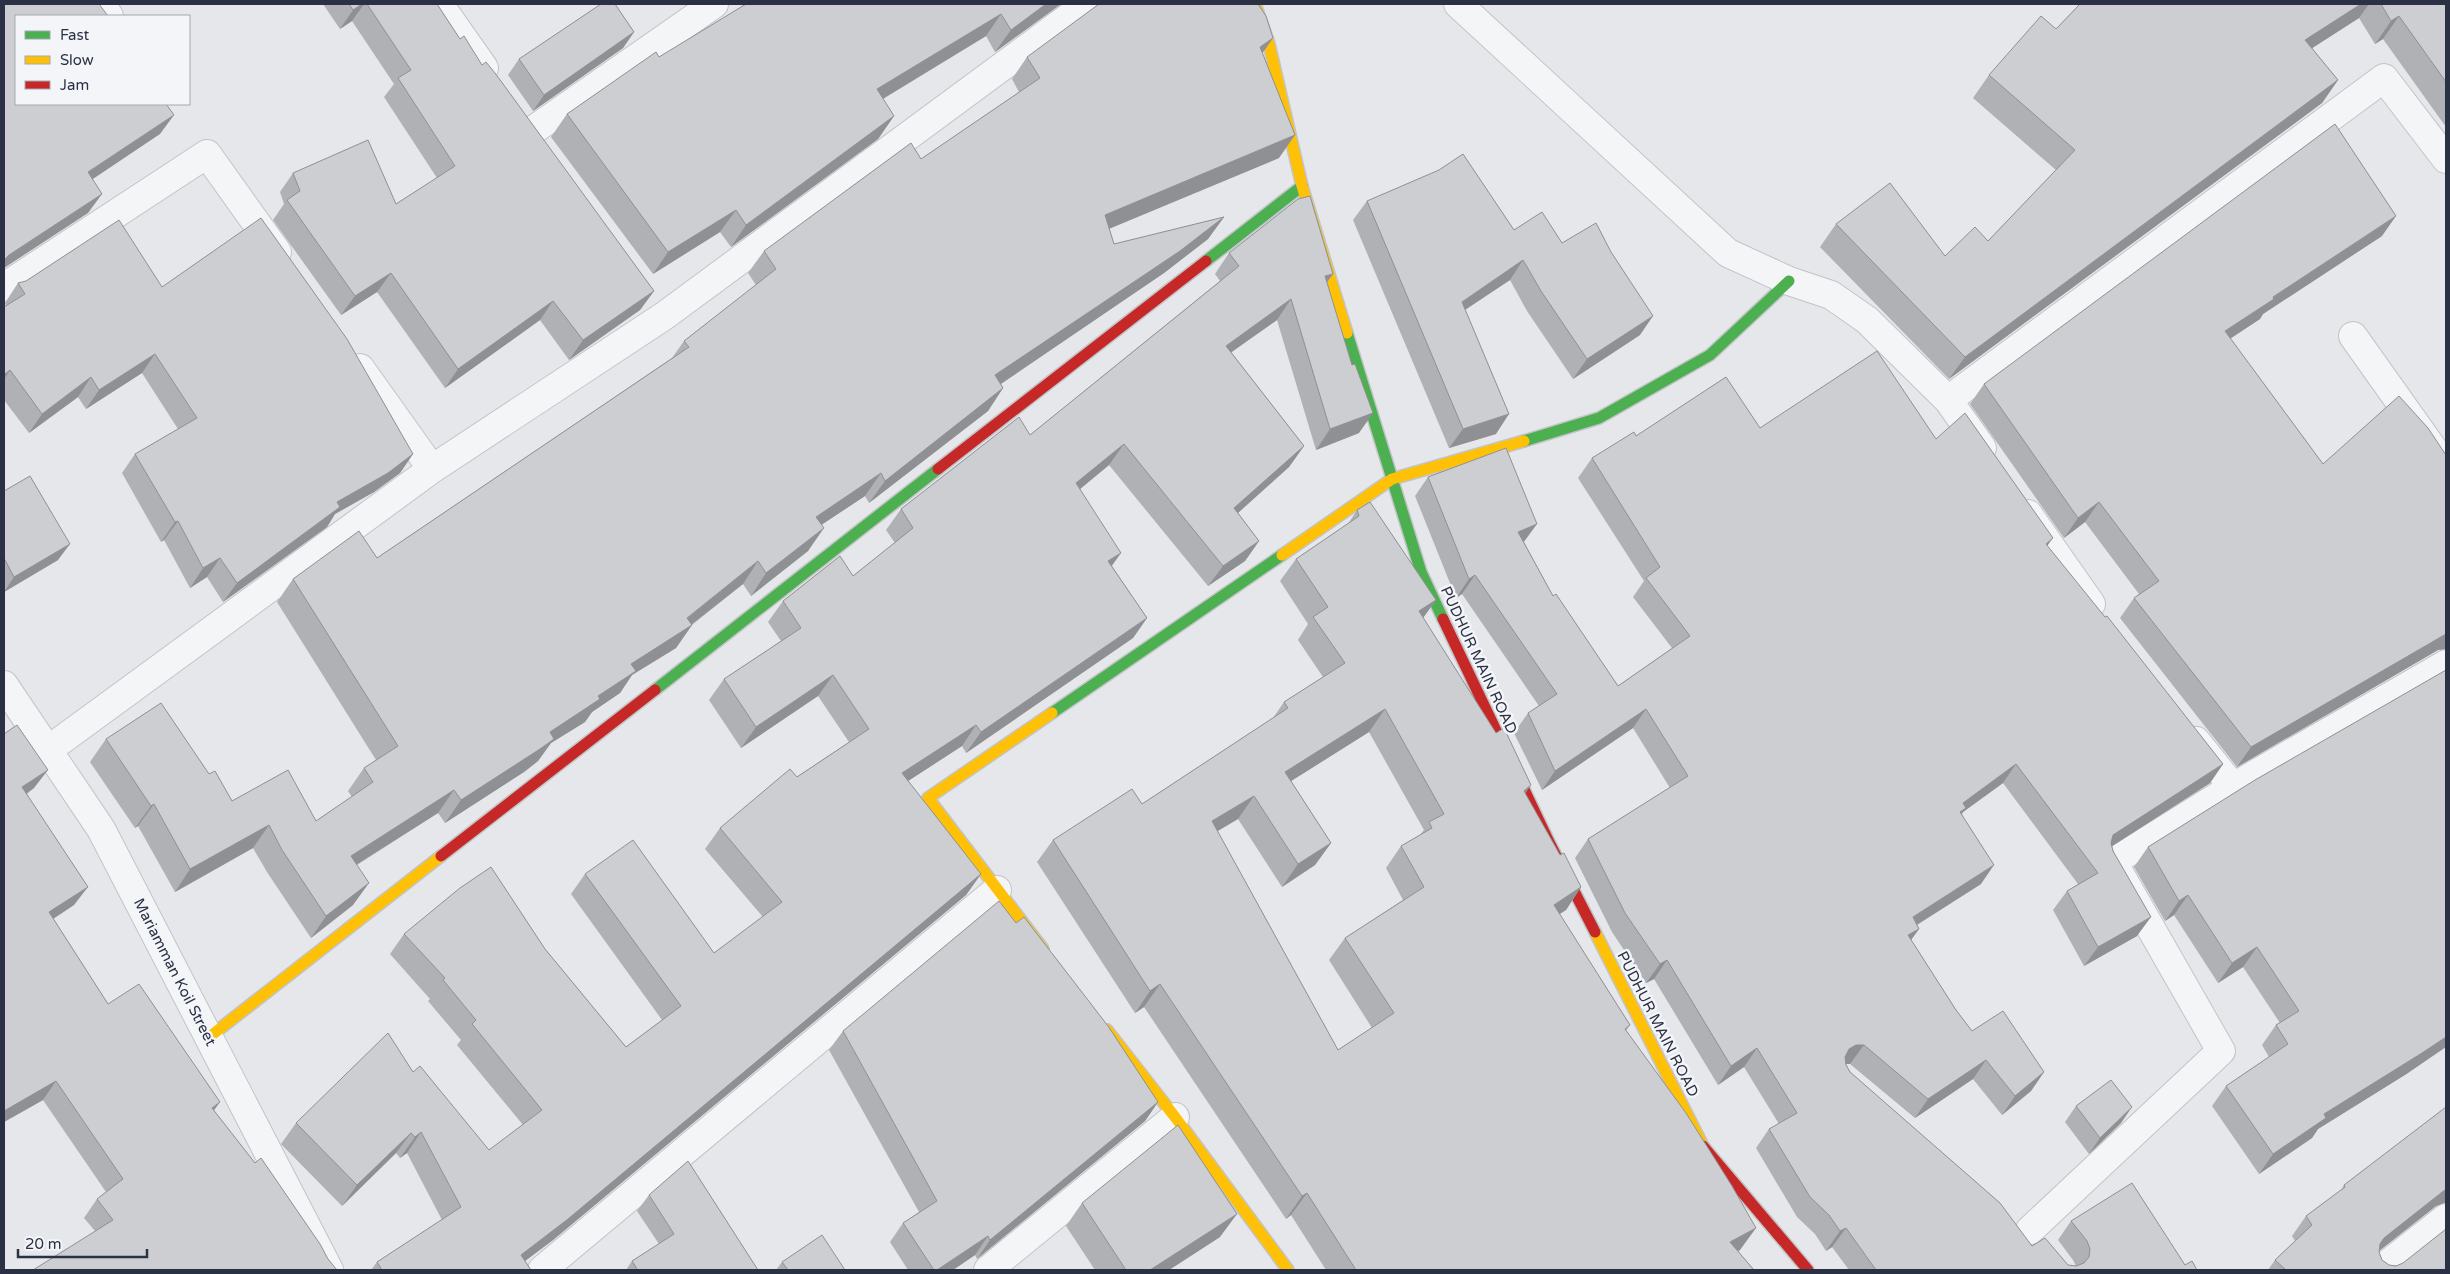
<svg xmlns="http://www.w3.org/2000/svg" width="2450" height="1274" viewBox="0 0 2450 1274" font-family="'Varela Round',sans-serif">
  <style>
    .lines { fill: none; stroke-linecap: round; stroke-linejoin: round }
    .street-casing { stroke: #c2c4c8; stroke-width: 30 }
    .fast-casing { stroke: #c2c4c8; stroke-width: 14 }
    .slow-casing { stroke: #c2c4c8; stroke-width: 14 }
    .jam-casing { stroke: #c2c4c8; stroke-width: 14 }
    .street { stroke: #f4f5f7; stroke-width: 28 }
    .fast { stroke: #4caf50; stroke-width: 11 }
    .slow { stroke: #ffc107; stroke-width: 11 }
    .jam { stroke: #c62828; stroke-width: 11 }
    .wall { fill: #afb1b5; fill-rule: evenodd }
    .shaded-wall { fill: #8f9093 }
    .building { fill: #ccced2; stroke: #8f9093; fill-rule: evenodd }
    .labels { text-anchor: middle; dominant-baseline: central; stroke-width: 5; stroke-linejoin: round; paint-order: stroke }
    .street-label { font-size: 15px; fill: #2b3144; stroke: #f3f5f9 }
  </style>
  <rect width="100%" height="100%" fill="#e5e7ea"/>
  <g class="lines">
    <!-- street casing -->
    <g class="street-casing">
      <path id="street" d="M100,4L109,16
        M439,4L484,68
        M1458,4L1728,253L1789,281L1831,295L1867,320L1948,400L1982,448
        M529,133L714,4
        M4,287L207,154L277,252
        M2353,336L2446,467
        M360,368L432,469
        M1948,400L2384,78L2446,159
        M2028,514L2091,604
        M4,685L101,829L329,1270
        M2196,741L2233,787L2446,664
        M48,750L432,469L664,316L1087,4
        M2030,1230L2221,1051L2113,862L2233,787
        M542,1270L997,890
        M988,1270L1175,1117
        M2380,1270L2446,1218"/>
    </g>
    <!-- fast casing -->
    <g class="fast-casing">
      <path id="fast" d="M1206,261L1302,186
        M1347,333L1421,572L1443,619
        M1524,441L1599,418L1710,355L1789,281
        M655,690L938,469
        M1052,713L1282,555"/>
    </g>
    <!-- slow casing -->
    <g class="slow-casing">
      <path id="slow" d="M1255,4L1269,44L1302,186L1347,333
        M1282,555L1392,479L1524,441
        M1595,932L1703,1146
        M1043,949L928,798L1052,713
        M1107,1030L1175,1117L1288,1270
        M208,1038L441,856"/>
    </g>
    <!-- jam casing -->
    <g class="jam-casing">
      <path id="jam" d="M938,469L1206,261
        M1443,619L1550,844L1595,932
        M441,856L655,690
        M1703,1146L1808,1270"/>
    </g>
    <!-- street -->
    <use href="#street" class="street"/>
    <!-- fast -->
    <use href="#fast" class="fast"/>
    <!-- slow -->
    <use href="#slow" class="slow"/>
    <!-- jam -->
    <use href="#jam" class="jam"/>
  </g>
  <!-- wall -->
  <path class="wall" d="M323,4H437L460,39L482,65L654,291L640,310L569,360L540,320L445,388L377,292L341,315L273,220L284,204L280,192L293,173L396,204L437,178L384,97L394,84L352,21L340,29Z
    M746,4H1061L995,52L986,36L883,99L894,116L878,139L731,247L720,232L653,274L551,137L567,114Z
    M2080,4H2446V127L2383,39L2375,44L2359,18L2312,48L2338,80L2322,103L1949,379L1820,247L1836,224L1945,256L1988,241L2056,170L1973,98L1989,75L2056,29Z
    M634,32L623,48L533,111L508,75L519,59Z
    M1262,53L1279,158L1109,229L1114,244L1224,217L1208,239L1164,273L1001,384L1003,388L988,411L869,503L865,496L821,525L808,551L751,596L743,584L692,625L676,648L632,675L620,693L592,712L585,722L551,743L538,761L524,772L445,823L438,813L357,865L353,905L311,938L267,872L253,848L175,892L138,826L135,828L90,762L106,739L209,774L232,801L316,821L352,797L348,791L364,768L376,760L277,602L293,579L377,558L672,358L684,341L756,285L748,273L764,251L921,159L1019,92L1012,79L1027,57Z
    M1367,201L1514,230L1640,335L1573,379L1527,311L1510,280L1465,310L1496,434L1449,448L1353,220Z
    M2382,236L2263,314L2260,319L2230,339L2323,464L2446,455V649L2438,650L2237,767L2120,618L2134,598L2139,594L2085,522L2064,538L1970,404L1984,384Z
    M1229,253L1333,274L1327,282L1359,433L1316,450L1277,320L1231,352L1304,446L1289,467L1238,513L1259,541L1245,561L1208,586L1109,465L1080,489L1112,566L1147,618L1133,638L966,753L962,746L908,781L981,874L966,895L553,1240L525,1261L531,1270H371L377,1262L442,1220L407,1153L400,1158L396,1153L342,1206L281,1144L296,1123L413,1072L489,1150L523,1125L457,1045L461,1040L428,1001L430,999L390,954L404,934L545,949L626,1047L662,1020L571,894L585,874L714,953L763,917L705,849L720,828L849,742L818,696L741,748L709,700L724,679L781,641L768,622L783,601L853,576L895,543L886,530L901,509L1030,435L1220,281L1215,274Z
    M18,283L162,287L413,454L400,473L374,492L335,514L327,527L223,602L207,577L190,588L164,540L161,542L122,473L135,454L178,429L142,373L86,409L78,397L29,433L4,400V307L6,305L5,303Z
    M1760,428L1936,439L2047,546L2223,764L2210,783L2112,846L2137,936L2084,966L2053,910L2067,891L2078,884L2003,783L1963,812L1962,814L1981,884L1917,925L1919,929L1911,940L1956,1010L1972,1031L2044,1072L2031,1091L2002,1115L1973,1079L1915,1118L1850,1064H1846L1850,1072L2032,1246L2068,1265L2076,1266L2073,1260L2058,1240L2071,1221L2197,1270H1849L1832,1247L1826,1251L1815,1234L1797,1217L1756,1148L1769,1129L1779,1124L1744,1067L1718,1085L1654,979L1646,983L1612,932L1575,858L1588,839L1670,788L1633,728L1542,790L1514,733L1528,713L1539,706L1462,594L1456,598L1415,496L1428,477L1524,542L1553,596L1618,686L1672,648L1633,597L1644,581L1578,478L1592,458L1636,436Z
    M4,491L58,560L4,592Z
    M1357,510L1436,600L1423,618L1525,794L1560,855L1581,887L1566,910L1559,914L1630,1025L1626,1031L1740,1250L1738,1251L1754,1270H1326L1291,1215L1286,1219L1144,1007L1135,1013L1037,862L1053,840L1142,804L1273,718L1284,702L1323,677L1298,640L1308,624L1280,581L1296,559L1348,524ZM1369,732L1424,830L1420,835L1401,846L1386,868L1403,900L1345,938L1329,960L1372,1028L1338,1050L1217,831L1238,819L1282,887L1315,865L1331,843L1291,781Z
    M4,734L34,788L27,794L74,905L53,919L108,1004L214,1111L255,1163L320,1244L95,1231L84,1218L97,1199L106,1192L43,1100L4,1122Z
    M2148,847L2408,1073L2318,1129L2312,1138L2259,1174L2212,1106L2226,1086L2269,1057L2262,1045L2276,1025L2280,1023L2243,967L2218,983L2174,915L2165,921L2134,867Z
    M843,1031L1158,1102L1145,1121L977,1259L975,1255L953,1270H908L890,1242L903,1223L919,1212L829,1050Z
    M2076,1106L2121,1123L2089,1154L2065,1122Z
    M2344,1185L2444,1203L2436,1206L2379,1251L2382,1260L2389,1265L2446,1270H2268L2275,1260L2295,1241L2292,1236L2306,1216L2340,1192Z
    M649,1195L758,1270H626L632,1261L659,1244L637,1211Z
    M1082,1203L1220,1237L1169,1270H1095L1066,1226Z
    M782,1262L845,1270H776Z"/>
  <!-- shaded-wall -->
  <path class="shaded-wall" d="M362,4H364L352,21L340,29L353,10Z
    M1046,4H1061L995,52L1011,30Z
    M2361,4H2369L2359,18L2289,63L2305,40Z
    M1001,14L986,36L861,112L877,89Z
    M2399,16L2383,39L2375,44L2391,21Z
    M634,32L623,48L533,111L544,95Z
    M1273,38L1257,61L1260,47Z
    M2338,80L2322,103L1949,379L1965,357Z
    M174,115L160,134L75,191L88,172Z
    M894,116L878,139L731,247L746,225Z
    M1295,135L1279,158L1089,237L1105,215Z
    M102,194L88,213L4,268V260L9,255Z
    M736,210L720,232L653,274L668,252Z
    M2396,216L2382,236L2263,314L2260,319L2211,351L2225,331L2273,297Z
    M1224,217L1208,239L1164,273L980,398L995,375Z
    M1523,260L1510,280L1448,321L1462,302Z
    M391,273L377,292L341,315L355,296Z
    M1333,274L1318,294L1325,276Z
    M654,291L640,310L569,360L583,340Z
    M1291,299L1277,320L1212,366L1226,346Z
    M553,301L540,320L445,388L458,369Z
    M1653,316L1640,335L1573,379L1587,359Z
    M155,354L142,373L86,409L99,390Z
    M10,370L4,379V375Z
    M91,377L78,397L29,433L42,414Z
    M1003,388L988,411L869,503L885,481Z
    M1373,413L1359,433L1316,450L1330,429Z
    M1509,414L1496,434L1449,448L1463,429Z
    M1124,444L1109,465L1062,504L1076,483Z
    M1304,446L1289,467L1220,529L1234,508Z
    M413,454L400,473L374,492L335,514L327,527L223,602L237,583L337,502Z
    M881,473L865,496L800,539L816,517Z
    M2099,502L2085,522L2064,538L2078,518Z
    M178,521L164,540L161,542L175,522Z
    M1537,524L1523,543L1518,532Z
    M824,528L808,551L751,596L766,573Z
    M2053,538L2039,557L2046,544Z
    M1259,541L1245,561L1208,586L1223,566Z
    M70,544L58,560L4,592L14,577Z
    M1121,553L1106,574L1108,561Z
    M220,558L207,577L190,588L203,568Z
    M758,561L743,584L688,627L692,625L676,648L632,675L620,693L592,712L585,722L551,743L538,761L524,772L445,823L461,800L550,732L598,696L631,664Z
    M1475,575L1462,594L1456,598L1469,579Z
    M1436,600L1420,622L1419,611Z
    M1147,618L1133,638L966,753L981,732Z
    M2446,634V649L2438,650L2237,767L2251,747Z
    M833,675L818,696L741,748L756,727Z
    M1385,709L1369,732L1269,795L1285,772Z
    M1646,709L1633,728L1542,790L1555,771Z
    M976,725L962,746L888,794L902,773Z
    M2016,764L2003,783L1963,812L1953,827L1963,803Z
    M2223,764L2210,783L2100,854L2113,835Z
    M48,770L34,788L9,805L22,787Z
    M1531,785L1516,808L1524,791Z
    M454,790L438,813L335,878L351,856Z
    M1254,796L1238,819L1196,844L1212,821Z
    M154,804L138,826L135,828L151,806Z
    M269,825L253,848L175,892L190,869Z
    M1331,843L1315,865L1282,887L1298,864Z
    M1994,865L1981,884L1899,936L1913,917Z
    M981,874L966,895L553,1240L513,1270L521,1255Z
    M369,883L353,905L311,938L326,916Z
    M88,887L74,905L36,930L49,912Z
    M1581,887L1566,910L1538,928L1554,905Z
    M2188,895L2174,915L2165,921L2179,901Z
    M2151,917L2137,936L2084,966L2098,947Z
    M1919,929L1905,948L1908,935Z
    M2257,947L2243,967L2218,983L2232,963Z
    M1667,960L1654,979L1646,983L1660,964Z
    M1160,984L1144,1007L1135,1013L1150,991Z
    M2446,1037V1047L2408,1073L2318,1129L2312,1138L2259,1174L2273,1154L2324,1114Z
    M1856,1045H1864L1850,1064H1842L1849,1049Z
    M1757,1048L1744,1067L1718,1085L1731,1066Z
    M1986,1060L1973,1079L1915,1118L1928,1099Z
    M2044,1072L2031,1091L2002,1115L2015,1096Z
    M56,1081L43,1100L4,1122V1111Z
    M220,1102L207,1120L212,1108Z
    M1158,1102L1145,1121L977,1259L990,1240Z
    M2132,1107L2121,1123L2089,1154L2100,1138Z
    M421,1132L407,1153L400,1158L415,1137Z
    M411,1133L396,1153L342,1206L357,1185Z
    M2446,1189V1203H2444L2436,1206L2370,1258L2384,1238Z
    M1307,1193L1291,1215L1286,1219L1302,1196Z
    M1237,1214L1220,1237L1169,1270H1150Z
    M1756,1228L1740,1250L1714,1264L1730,1242Z
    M1846,1228L1832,1247L1826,1251L1840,1231Z
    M988,1236L975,1255L953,1270H937Z"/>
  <!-- building -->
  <path class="building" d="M4,4H99L108,16H16V104H166L174,115L88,172L102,194L9,255L4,260Z
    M349,4H362L353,10Z
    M367,4H437L460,39L464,36L482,65L486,62L495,73L654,291L583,340L553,301L458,369L391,273L355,296L287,200L300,191L293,173L368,140L396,204L455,166L398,78L411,70Z
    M601,4H615L634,32L544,95L519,59Z
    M746,4H1046L1011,30L1001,14L877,89L894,116L746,225L736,210L668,252L567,114L656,52L659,57Z
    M1099,4H1258L1266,16L1273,38L1260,47L1295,135L1105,215L1114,244L1224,217L1180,251L995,375L1003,388L885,481L881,473L816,517L824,528L766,573L758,561L687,618L692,625L631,664L636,671L598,696L600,699L550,732L554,739L540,749L461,800L454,790L351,856L369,883L326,916L282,850L269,825L190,869L154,804L151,806L106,739L161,703L209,774L215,771L232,801L288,770L316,821L373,782L364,768L398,746L293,579L359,531L377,558L689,347L684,341L776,269L764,251L911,143L921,159L1040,78L1027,57Z
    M2080,4H2361L2305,40L2338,80L1965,357L1836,224L1890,183L1945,256L1975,227L1988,241L2075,150L1989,75L2041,16L2056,29Z
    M2381,4H2446V82L2399,16L2391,21Z
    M2335,124L2396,216L2273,297L2274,299L2225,331L2323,464L2399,396L2428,428L2446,455V634L2251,747L2134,598L2159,581L2099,502L2078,518L1984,384Z
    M1463,154L1514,230L1542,212L1562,243L1596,223L1611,252L1653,316L1587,359L1541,291L1523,260L1462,302L1509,414L1463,429L1367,201L1439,170Z
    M1310,196L1333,274L1325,276L1352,365L1355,364L1373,413L1330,429L1291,299L1226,346L1304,446L1234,508L1259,541L1223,566L1124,444L1076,483L1121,553L1108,561L1147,618L981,732L976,725L902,773L981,874L568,1219L521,1255L531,1270H382L377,1262L461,1207L421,1132L415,1137L411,1133L357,1185L296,1123L388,1033L413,1072L420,1066L489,1150L542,1110L472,1024L476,1020L443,980L445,978L404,934L460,888L491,867L545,949L626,1047L681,1006L585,874L633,840L714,953L782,902L720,828L790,769L797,777L869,729L833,675L756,727L724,679L801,628L783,601L840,556L853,576L913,528L901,509L1019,417L1030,435L1239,266L1229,253L1298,199Z
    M261,218L347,339L413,454L388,473L337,502L340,507L237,583L220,558L203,568L178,521L175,522L135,454L197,418L155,354L99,390L91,377L42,414L10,370L4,375V307L25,294L18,283L26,281L119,220L162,287Z
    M1877,351L1936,439L1965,413L2053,538L2046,544L2105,617L2107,616L2223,764L2113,835L2111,843L2113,851L2151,917L2098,947L2067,891L2098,873L2016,764L1963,803L1966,808L1960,812L1994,865L1913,917L1919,929L1908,935L1956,1010L1972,1031L2003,1011L2044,1072L2015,1096L1986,1060L1928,1099L1864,1045H1856L1849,1049L1845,1057L1846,1065L1850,1072L2000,1203L2032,1246L2045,1238L2068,1265L2076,1266L2084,1263L2089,1257L2090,1249L2087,1241L2071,1221L2132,1183L2185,1265L2192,1261L2197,1270H1876L1846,1228L1840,1231L1829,1215L1810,1197L1769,1129L1797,1113L1757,1048L1731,1066L1667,960L1660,964L1625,913L1588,839L1688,776L1646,709L1555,771L1528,713L1557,694L1475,575L1469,579L1428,477L1506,448L1537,524L1518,532L1553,596L1556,594L1618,686L1690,636L1646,578L1660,567L1592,458L1634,432L1636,436L1726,377L1760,428Z
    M30,476L70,544L14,577L4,558V491Z
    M1370,502L1436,600L1419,611L1496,733L1504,728L1531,785L1524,791L1560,855L1564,853L1581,887L1554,905L1630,1025L1625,1029L1686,1113L1732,1186L1756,1228L1730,1242L1754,1270H1356L1307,1193L1302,1196L1160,984L1150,991L1053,840L1132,789L1142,804L1288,708L1284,702L1345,663L1313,617L1328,607L1296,559L1359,516L1357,510ZM1385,709L1444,814L1429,822L1432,828L1401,846L1424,887L1345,938L1394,1013L1338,1050L1212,821L1254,796L1298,864L1331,843L1285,772Z
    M2446,670V1037L2422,1053L2324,1114L2326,1118L2273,1154L2226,1086L2288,1044L2276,1025L2299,1011L2257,947L2232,963L2188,895L2179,901L2148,847L2255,780Z
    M17,725L48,770L22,787L88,887L49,912L108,1004L139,984L220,1102L212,1108L255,1163L261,1158L320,1244L328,1259L337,1270H33L113,1220L97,1199L123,1179L56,1081L4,1111V734Z
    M999,901L1016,923L1024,917L1108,1026L1158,1102L990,1240L988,1236L937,1270H934L903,1223L937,1201L843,1031Z
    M2111,1080L2132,1107L2100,1138L2076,1106Z
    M2446,1107V1189L2384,1238L2380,1244L2379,1252L2382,1260L2389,1265L2396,1266L2403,1263L2446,1229V1270H2286L2275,1260L2312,1225L2306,1216L2345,1187L2344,1185Z
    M1178,1125L1237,1214L1150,1270H1126L1082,1203Z
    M688,1161L758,1270H635L637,1269L632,1261L674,1234L649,1195Z
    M822,1235L845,1270H788L782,1262Z"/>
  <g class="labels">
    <!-- street labels -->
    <g class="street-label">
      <text transform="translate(1479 660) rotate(65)">PUDHUR MAIN ROAD</text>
      <text transform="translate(175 972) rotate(63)">Mariamman Koil Street</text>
      <text transform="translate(1658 1024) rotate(63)">PUDHUR MAIN ROAD</text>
    </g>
  </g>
  <!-- border -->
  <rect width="2450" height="1274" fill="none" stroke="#2b3144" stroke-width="10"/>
  <!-- legend -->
  <rect x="15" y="15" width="175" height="90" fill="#f3f5f9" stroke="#a3a7b1"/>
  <rect x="25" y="31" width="25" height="8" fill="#4caf50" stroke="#a3a7b1"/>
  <text x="60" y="40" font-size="15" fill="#2b3144">Fast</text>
  <rect x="25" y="56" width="25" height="8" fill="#ffc107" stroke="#a3a7b1"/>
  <text x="60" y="65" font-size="15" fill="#2b3144">Slow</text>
  <rect x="25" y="81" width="25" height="8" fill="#c62828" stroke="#a3a7b1"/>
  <text x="60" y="90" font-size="15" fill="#2b3144">Jam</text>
  <!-- scale -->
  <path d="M18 1249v8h129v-8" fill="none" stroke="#2b3144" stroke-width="2.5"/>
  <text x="25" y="1249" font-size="15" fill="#2b3144" stroke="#f3f5f9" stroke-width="4" paint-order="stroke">20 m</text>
</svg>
